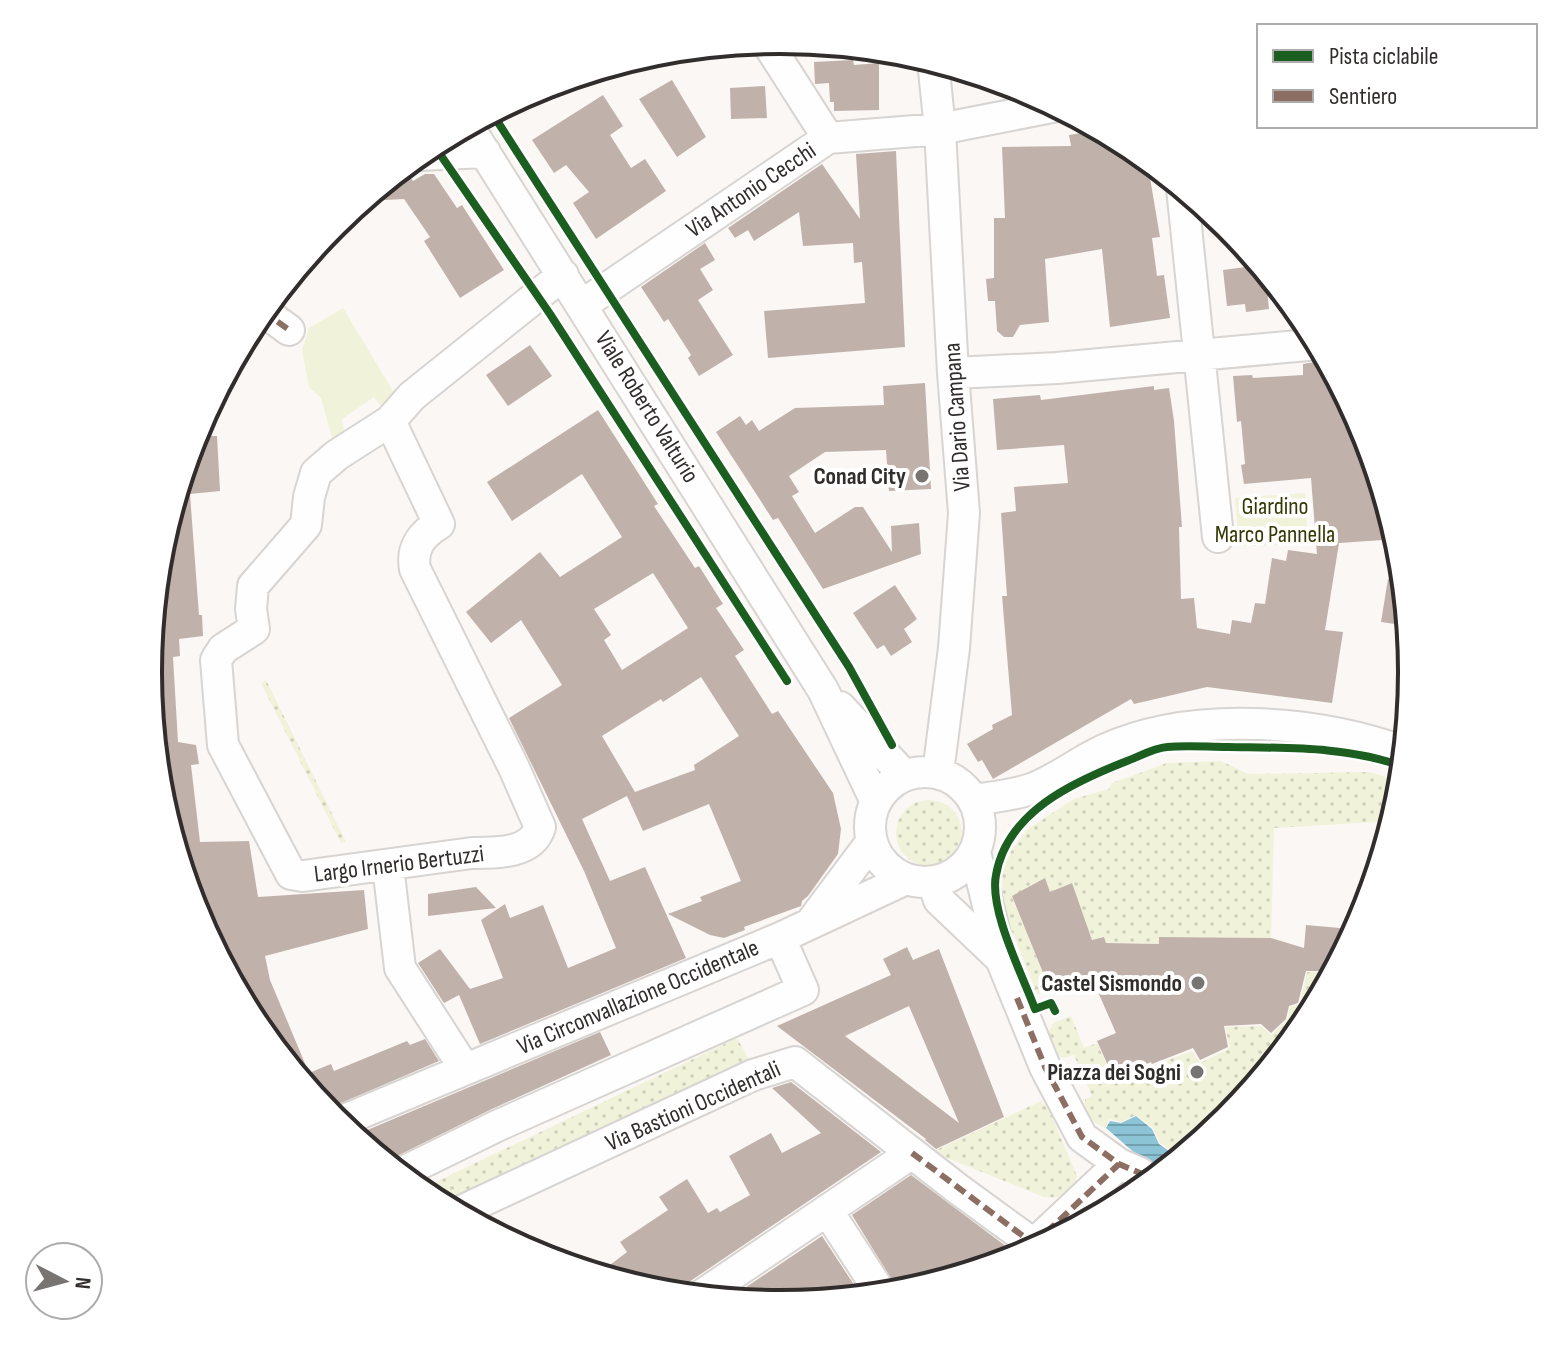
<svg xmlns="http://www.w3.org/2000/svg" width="1561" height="1345" viewBox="0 0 1561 1345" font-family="'Sofia Sans Condensed',sans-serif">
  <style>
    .grass { fill: url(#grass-dots) }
    .green { fill: #f1f2da }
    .water { fill: url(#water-rules) }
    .building { fill: #c0b2ab; fill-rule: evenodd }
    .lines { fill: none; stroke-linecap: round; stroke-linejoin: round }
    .minor-casing { stroke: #d7d4d2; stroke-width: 34 }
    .minor { stroke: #fefefe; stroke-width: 30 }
    .quiet { stroke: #8d6e63; stroke-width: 6; stroke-dasharray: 12 6; stroke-linecap: butt }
    .cycleway-casing { stroke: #fff; stroke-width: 13 }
    .cycleway { stroke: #1b5e20; stroke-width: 8 }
    .poi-dot { fill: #787472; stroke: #fff; stroke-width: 3 }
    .labels { text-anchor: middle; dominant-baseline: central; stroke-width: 8; stroke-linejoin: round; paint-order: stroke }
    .street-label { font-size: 24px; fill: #312d2c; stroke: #fff }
    .poi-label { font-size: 24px; font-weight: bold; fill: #312d2c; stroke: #fff; text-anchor: end }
    .park-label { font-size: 24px; fill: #353802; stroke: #fff }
    .rim { fill: none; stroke: #312d2c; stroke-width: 4 }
  </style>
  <defs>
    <pattern id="grass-dots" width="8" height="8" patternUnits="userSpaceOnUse" patternTransform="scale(2)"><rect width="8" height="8" fill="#f1f2da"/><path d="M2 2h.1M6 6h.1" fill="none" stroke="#cfd0bb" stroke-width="1.8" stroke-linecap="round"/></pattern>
    <pattern id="water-rules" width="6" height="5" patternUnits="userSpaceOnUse" patternTransform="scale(2)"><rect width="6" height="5" fill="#8cc4d6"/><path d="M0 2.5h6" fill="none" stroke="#73a0ae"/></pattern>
  </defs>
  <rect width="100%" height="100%" fill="#fbf7f5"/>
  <!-- grass -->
  <path class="grass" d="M266,680L346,842L341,843L261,683Z
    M1221,761L1248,774L1370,772L1402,782L1393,821L1274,828L1271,938L1159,937V944L1106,943L1104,937L1092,940L1071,883L1050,892L1045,878L1012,897L1050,990L1037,994L1001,903V874L1012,849L1028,829L1074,799L1109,789L1112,783L1167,763Z
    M896 833a33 33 0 1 1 66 0a33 33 0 1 1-66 0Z
    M1307,972L1334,973L1306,1024L1227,1120L1205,1138L1197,1131L1189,1143L1174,1152L1160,1143L1153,1128L1136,1115L1121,1122L1109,1119L1105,1128C1092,1122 1084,1114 1085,1099L1092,1096L1074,1055L1063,1058L1053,1053L1046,1036L1053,1023L1071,1016L1084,1048L1097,1043L1114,1080L1192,1051L1200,1063L1230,1048L1225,1027L1261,1026L1271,1035L1288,1019L1290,1007L1300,1004Z
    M737,1038L754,1068L447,1208L419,1190Z
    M1041,1101L1049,1110L1077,1176C1074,1197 1063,1198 1044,1197L932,1152Z"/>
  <!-- green -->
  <path class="green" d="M343,308L396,396L380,405L374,397L342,419L344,431L333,441L321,398L309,387L302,351L309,328Z
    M1305,493L1308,545L1239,546L1235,498Z
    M1121,1177L1134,1197L1062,1236Z"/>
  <!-- water -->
  <path class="water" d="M1136,1116L1152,1129L1159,1144L1173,1154L1189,1144L1198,1133L1204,1139L1160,1175L1106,1128L1110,1121L1121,1123Z"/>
  <!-- building -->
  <path class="building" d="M853,60L854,65L879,63V110L834,111V102H830L829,83L815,84L814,62Z
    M672,80L706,137L677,157L639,99Z
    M765,86L767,118L731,119L730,88Z
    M603,95L623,126L610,135L631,168L645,159L666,191L596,239L573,203L589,192L566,165L554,173L532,140Z
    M1101,130L1132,147L1160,170L1149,172L1160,237L1152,238L1157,276L1164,275L1170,318L1110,327L1102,249L1045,259L1049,322L1020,325L1013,337H1004L997,331L995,301H988L986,279L994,278V218H1005L1002,147L1071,146L1069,135Z
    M896,151L905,347L768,358L764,311L865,303L862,262L854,263L853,243L803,246L799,212L754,241L748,230L735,238L728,228L822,164L860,219L856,154Z
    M425,174H434L457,208L462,205L504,270L460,298L424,241L430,237L404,199L367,201L409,175L413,181Z
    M705,243L715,260L700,269L713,290L698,300L733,355L699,376L688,358L691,355L668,319L664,322L641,287Z
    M1261,265L1265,270L1269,309L1246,312L1245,304L1227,306L1223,270Z
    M530,345L552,376L508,406L486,375Z
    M1327,360L1365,431L1398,539L1339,543L1325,630L1343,632L1332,703L1207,687L1134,704L1131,699L993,779L982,760L978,762L967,744L993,729L992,725L1012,715L1002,596H1007L1001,513L1016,511L1014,487L1068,483L1064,445L997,450L993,399L1040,395L1041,400L1154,386V390L1169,388L1174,421L1182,527H1179L1181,599L1194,598L1197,628L1230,634L1232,620L1251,623L1255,603L1265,604L1272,558L1286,561L1288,550L1317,554L1311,478L1244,484L1241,465L1245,464L1241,421L1237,422L1233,376L1252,375L1253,378L1303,375V364Z
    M925,383L931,489L889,491L886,450L825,452L789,476L799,492L792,496L815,533L855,507H863L892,552L891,526L919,523L921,554L823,589L778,518L773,520L716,432L740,416L746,425L752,420L759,431L795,408L884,405L883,386Z
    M598,410L658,504L654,506L695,568L699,566L723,604L716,608L744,650L735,656L772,714L778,711L833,793L841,829L838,854L808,896L802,901L801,906L744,927L745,930L724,938L710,935L668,914L702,901L700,897L741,881L709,804L643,831L627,796L582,819L610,881L645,867L686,958L480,1044L459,995L444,1003L418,963L440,949L470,989L503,978L481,920L505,904L510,918L543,905L568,968L616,948L584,871L509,718L562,685L521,620L491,643L466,612L540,552L560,577L622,537L582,474L512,521L487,482ZM653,573L688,628L622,670L604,640L611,635L594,609ZM701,677L739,736L694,765L695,770L635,792L602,736L661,699L663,702Z
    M194,436H217L220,491L190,494L199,615H202L203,636L179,639L180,656L173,657L178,742L196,745L199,764L191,765L200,842L249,841L258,897L364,890L368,929L265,956L270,980L309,1073L331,1064L334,1071L407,1041L410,1045L425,1039L439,1061L325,1110L254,1024L196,914L160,795L148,672L160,549Z
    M1388,579L1404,582L1408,626L1381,622Z
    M895,585L917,619L904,629L912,642L891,656L884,645L877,649L853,613Z
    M1045,878L1050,892L1072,883L1092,940L1104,937L1106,943L1159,944V937L1271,938L1304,948L1306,925L1340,928L1338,965L1334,971H1306L1298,1003L1289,1006L1286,1019L1271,1033L1261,1024L1224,1026L1228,1047L1200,1060L1193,1048L1152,1064L1151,1062L1114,1079L1097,1041L1116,1033L1091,976L1050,990L1012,896Z
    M476,887L496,908L428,916V894Z
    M907,947L913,960L939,949L1004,1117L936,1149L925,1140L926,1139L777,1026L891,975L883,959ZM909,1006L959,1123L845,1036Z
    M600,1032L611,1055L492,1109L385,1162L353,1136Z
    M791,1082L881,1152L689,1282L682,1295L657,1293L597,1275L627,1252L620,1242L668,1210L659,1197L687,1179L708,1213L717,1208L720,1212L750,1195L729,1156L771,1133L782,1153L821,1133L772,1088Z
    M911,1175L1019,1256L1020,1258L900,1293L852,1215Z
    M822,1236L862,1297L780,1305L727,1300Z"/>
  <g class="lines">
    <!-- minor casing -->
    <g class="minor-casing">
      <path id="minor" d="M766,41L828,138
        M933,61L940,129L953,373L964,513L954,648L938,773
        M468,126L823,690L876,802
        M419,155L485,152
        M1182,188L1218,537
        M582,305L828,138L940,129L1057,106
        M263,311L289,330
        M953,373L1057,368L1319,344
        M390,421L439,524C422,534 411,548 415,569L514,768L540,827C532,854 496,853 472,853L303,876L291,874L223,745L216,660L223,649L254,629L251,609L253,586L306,525L309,497L316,473L337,455L390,421L412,396L563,275
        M840,707L904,775
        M870 827a55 55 0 1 1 110 0a55 55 0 1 1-110 0Z
        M974,800C993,797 1016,795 1034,788C1059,778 1080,761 1104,750C1192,710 1316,720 1405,752
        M975,852L1001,959L1045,1067L1082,1137L1119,1164L1140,1173L1149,1185
        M388,866L400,968L465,1069
        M933,882L939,900L1001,959
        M813,920L872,841
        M337,1123L780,938L906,879
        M399,1174L499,1125L803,990L780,938
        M827,1210L882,1295
        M457,1213L753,1075L795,1062L958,1189L1039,1248
        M1033,1245L1119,1164
        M699,1297L912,1153"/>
    </g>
    <!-- minor -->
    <use href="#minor" class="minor"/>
    <!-- quiet -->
    <path class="quiet" d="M263,311L289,330
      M1017,998L1045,1067L1082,1137L1119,1164L1140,1173L1149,1185
      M912,1153L1039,1248
      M1033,1245L1119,1164"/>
    <!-- cycleway casing -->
    <g class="cycleway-casing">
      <path id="cycleway" d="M492,113L849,667L892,745
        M433,144L550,314L787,681
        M1055,1011L1051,1003L1035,1009C1022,974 989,910 996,875C1007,812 1073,782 1127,761C1140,756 1154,748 1167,747C1187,745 1208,747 1228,747C1286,748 1349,746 1404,767"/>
    </g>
    <!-- cycleway -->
    <use href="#cycleway" class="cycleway"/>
  </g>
  <!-- markers -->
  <g class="poi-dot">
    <circle cx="922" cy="476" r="8"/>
    <circle cx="1198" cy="983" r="8"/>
    <circle cx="1197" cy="1072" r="8"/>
  </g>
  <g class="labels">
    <!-- street labels -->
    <g class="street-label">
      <text transform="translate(751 190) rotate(-34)">Via Antonio Cecchi</text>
      <text transform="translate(647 407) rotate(58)">Viale Roberto Valturio</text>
      <text transform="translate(957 417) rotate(-94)">Via Dario Campana</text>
      <text transform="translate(399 864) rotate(-7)">Largo Irnerio Bertuzzi</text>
      <text transform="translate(638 997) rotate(-23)">Via Circonvallazione Occidentale</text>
      <text transform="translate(693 1106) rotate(-24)">Via Bastioni Occidentali</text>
    </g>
    <!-- poi labels -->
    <g class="poi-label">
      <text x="906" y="476">Conad City</text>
      <text x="1182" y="983">Castel Sismondo</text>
      <text x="1181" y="1072">Piazza dei Sogni</text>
    </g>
    <!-- park labels -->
    <g class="park-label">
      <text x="1275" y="506">Giardino<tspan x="1275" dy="28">Marco Pannella</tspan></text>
    </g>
  </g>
  <!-- crop -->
  <path d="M0 0H1561V1345H0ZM162 672a618 618 0 1 1 1236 0a618 618 0 1 1-1236 0Z" fill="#fff" fill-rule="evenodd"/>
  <path class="rim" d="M162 672a618 618 0 1 1 1236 0a618 618 0 1 1-1236 0Z"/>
  <!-- legend -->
  <rect x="1257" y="24" width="280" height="104" fill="#ffffff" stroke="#adabab" stroke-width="2"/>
  <rect x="1273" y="50" width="40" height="12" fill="#1b5e20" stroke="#adabab" stroke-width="2"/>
  <text x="1329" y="64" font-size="24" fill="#312d2c">Pista ciclabile</text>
  <rect x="1273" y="90" width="40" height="12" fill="#8d6e63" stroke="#adabab" stroke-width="2"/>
  <text x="1329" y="104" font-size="24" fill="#312d2c">Sentiero</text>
  <!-- north arrow -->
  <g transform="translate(64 1281) rotate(96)"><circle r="38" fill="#ffffff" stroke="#adabab" stroke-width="2"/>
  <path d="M0-6L14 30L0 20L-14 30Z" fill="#787472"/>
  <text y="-12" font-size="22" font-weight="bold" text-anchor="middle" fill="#312d2c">N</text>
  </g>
</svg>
